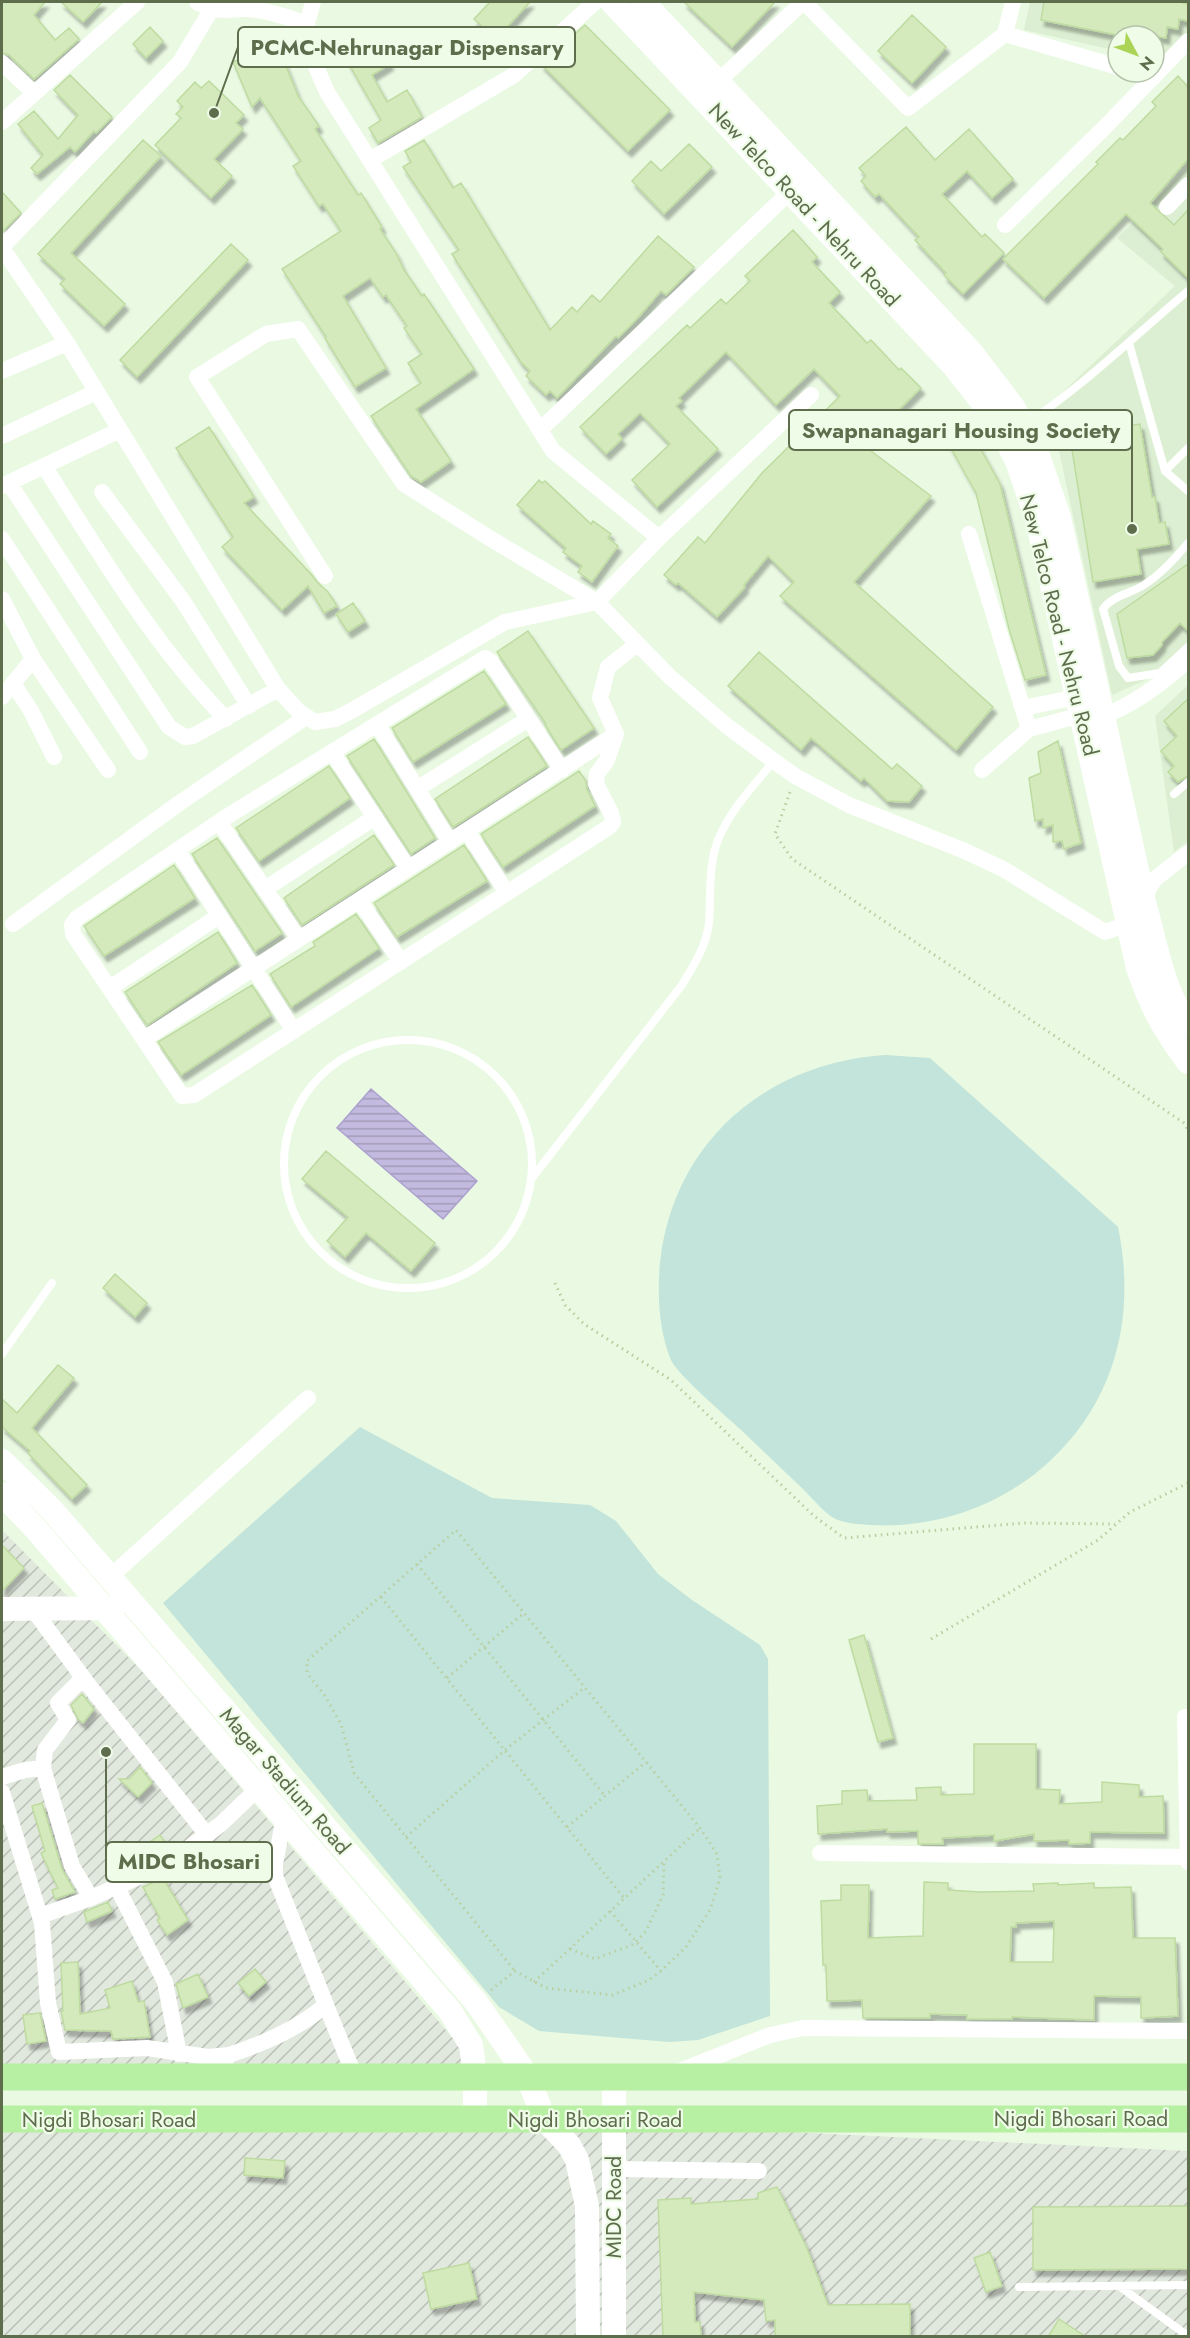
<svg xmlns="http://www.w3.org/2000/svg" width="1190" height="2338" viewBox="0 0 1190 2338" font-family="Jost,sans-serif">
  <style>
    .residential { fill: #dcefd2 }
    .industrial { fill: url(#industrial-furrows) }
    .green { fill: #c3e4da }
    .water { fill: url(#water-rules); stroke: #ada1d0; stroke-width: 1.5 }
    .building { fill: #d4eabd; stroke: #bedba0; stroke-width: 1.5; fill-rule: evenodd; filter: url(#shadow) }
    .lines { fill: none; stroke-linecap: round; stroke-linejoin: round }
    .path { stroke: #b8cfa1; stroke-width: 3; stroke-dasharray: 1.5 4.5; stroke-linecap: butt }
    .lane { stroke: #fff; stroke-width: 8 }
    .street { stroke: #fff; stroke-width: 16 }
    .secondary { stroke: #fff; stroke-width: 24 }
    .primary { stroke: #b7f0a2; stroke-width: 27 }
    .labels { text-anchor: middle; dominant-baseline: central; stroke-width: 4.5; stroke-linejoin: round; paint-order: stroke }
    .street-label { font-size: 21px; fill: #5e6d4c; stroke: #eefce8 }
    .leader { fill: none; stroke: #5e6d4c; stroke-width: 2 }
    .callout-dot { fill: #5e6d4c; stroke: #eefce8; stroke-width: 2 }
    .callout { fill: #eefce8; stroke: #5e6d4c; stroke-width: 2 }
    .callout-label { font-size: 22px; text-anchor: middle; font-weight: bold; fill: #5e6d4c }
  </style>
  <defs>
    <pattern id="industrial-furrows" width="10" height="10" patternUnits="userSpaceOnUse" patternTransform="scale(1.5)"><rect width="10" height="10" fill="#e1e8dd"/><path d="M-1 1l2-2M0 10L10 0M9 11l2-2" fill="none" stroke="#bac0b5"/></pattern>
    <pattern id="water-rules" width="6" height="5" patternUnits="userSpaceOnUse" patternTransform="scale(1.5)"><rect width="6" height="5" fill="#c3badf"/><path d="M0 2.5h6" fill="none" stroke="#a29bb7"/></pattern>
    <filter id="shadow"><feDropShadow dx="3.5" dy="6" stdDeviation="1.5" flood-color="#0004"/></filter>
  </defs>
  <rect width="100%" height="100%" fill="#e9f9e2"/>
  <!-- residential -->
  <path class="residential" d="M1030,2H1188V32L1159,61L1154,60V36H1118V51L1024,30Z
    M1188,167V654L1175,667L1112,695L1049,405L1175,286L1117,238Z
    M1188,685V841L1174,852L1155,716Z"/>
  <!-- industrial -->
  <path class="industrial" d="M2,1530L142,1671L478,2068H2Z
    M538,2120L1188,2151V2336H2V2122Z"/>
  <!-- green -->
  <path class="green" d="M885,1055L930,1058L1118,1227C1136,1314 1117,1398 1051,1460C1003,1505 937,1529 871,1525C860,1524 842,1524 832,1517C822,1510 812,1498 803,1489C782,1469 761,1449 740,1429C727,1417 676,1373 671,1360C659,1331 657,1294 660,1263C673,1142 766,1063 885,1055Z
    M360,1427L492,1498L590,1505L616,1521L658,1574L692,1600L760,1645L768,1659L770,2016L698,2040L669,2042L539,2031L499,2007L163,1603Z"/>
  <!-- water -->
  <path class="water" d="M371,1089L477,1181L443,1219L337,1128Z"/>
  <!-- building -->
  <path class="building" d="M2,2H45L34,15L55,40L69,28L79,39L34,79L9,55L2,53Z
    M61,2H102L83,22Z
    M490,2H530L496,39L474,19Z
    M684,2H775L732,47Z
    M1044,2H1184L1183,3L1188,4V21L1179,19L1178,29L1167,27L1166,38L1128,32L1127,36H1122L1041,20Z
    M912,15L946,47L912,83L878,51Z
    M585,25L670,110L628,151L541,64Z
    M150,27L163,41L146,58L133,44Z
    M377,41L390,64L372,75L387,102L407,90L422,117L378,143L369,128L381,120L346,59Z
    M277,44L298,96L319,126L315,129L358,195L361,193L382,227L380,229L396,253L404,270L422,296L424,294L474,369L416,409L451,461L421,482L411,476L371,416L421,383L408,363L422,354L404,328L407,326L386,295L383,297L370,278L343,296L386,368L355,387L325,338L326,337L282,269L341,231L323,204L319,206L293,166L301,161L260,98L252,107L233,62Z
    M70,75L112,117L96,133L94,131L75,152L70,147L37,174L31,168L43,155L18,124L34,111L58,139L78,115L54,90Z
    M1178,76L1188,87V159L1150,203L1174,225L1188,210V278L1161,252L1163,249L1126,214L1044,298L1003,259L1098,164L1096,162L1120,138L1123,140L1156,106L1152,102Z
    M209,81L244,115L236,123L243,129L214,159L232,176L211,198L155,145L181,118L176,114L183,107L177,101L195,82L201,88Z
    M906,127L935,160L969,129L1013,179L992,198L967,171L942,194L982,237L985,234L1004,253L963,294L944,275L946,273L915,240L919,237L879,194L875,197L861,181L866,176L859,168Z
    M143,140L161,156L71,253L125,304L104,326L60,284L65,279L38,254Z
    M424,140L453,188L461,183L550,330L572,307L577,312L592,295L600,302L658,236L694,267L666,295L661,291L636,320L618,338L616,336L557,398L550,391L546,395L526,376L530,371L520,361L452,254L459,250L403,167L411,162L405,151Z
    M689,144L712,167L664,214L632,181L651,161L661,171Z
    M2,192L21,213L2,232Z
    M793,230L817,257L812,262L840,292L829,303L867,343L871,340L899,370L901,368L921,388L863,445L931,496L854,582L993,707L956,750L780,596L794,582L768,556L744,585L745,587L717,617L678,583L676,585L664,575L698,537L705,543L762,473L840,396L814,369L776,405L726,352L679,398L682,401L676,406L718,449L657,507L632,480L670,444L640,413L618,434L622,439L606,454L580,427L687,325L690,328L721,299L726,304L750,281L745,276Z
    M231,244L248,260L137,377L120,360Z
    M1091,420L1093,431L1140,424L1152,497H1155L1159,523L1165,522L1169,544L1137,549L1141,574L1093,582L1068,424Z
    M209,427L254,497L244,503L311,574L317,582L328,592L337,606L324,613L308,586L282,610L222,547L233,537L176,448Z
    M969,428L1000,484L1046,675L1025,680L1009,629L976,493L947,441Z
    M539,480L542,483L545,481L591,524L593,521L611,534L608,538L618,546L592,582L578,572L582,566L563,552L566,548L517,505Z
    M1188,564V631L1180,623L1162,642V645L1153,655L1127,658L1117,614Z
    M353,603L365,621L348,632L336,614Z
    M528,631L594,728L561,750L545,725L546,724L497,652Z
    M759,652L892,769L897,764L922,786L909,802L887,801L864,778L861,781L811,738L801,750L728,686Z
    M484,671L506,704L413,762L392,728Z
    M1188,699V776L1178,782L1168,772L1174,766L1161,751L1177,736L1164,721Z
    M528,737L547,766L453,827L435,799Z
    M374,739L435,838L411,854L347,756Z
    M1058,741L1081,843L1064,849L1062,841L1053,842V825L1043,828V819L1035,821L1029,778L1041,773L1038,752Z
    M329,766L350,798L259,861L236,828Z
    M579,771L586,781L587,789L595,806L503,867L481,834Z
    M374,835L394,865L302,925L284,898Z
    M217,838L282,933L255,951L192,854Z
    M464,845L487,881L397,937L374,903Z
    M174,865L195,898L104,956L84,926Z
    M356,914L379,948L291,1007L270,974L315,946L313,942Z
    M218,932L237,963L147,1025L125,992Z
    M252,985L271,1015L181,1075L158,1042Z
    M326,1151L435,1243L411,1271L366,1233L345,1257L327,1241L348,1217L302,1179Z
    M115,1274L147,1303L135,1317L103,1288Z
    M58,1365L74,1378L32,1428L87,1485L72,1499L28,1453L30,1451L2,1427V1399L17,1413Z
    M2,1545L24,1568L2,1591Z
    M864,1635L893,1738L878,1742L849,1640Z
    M82,1694L94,1709L83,1723L78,1719L71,1705Z
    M974,1744H1036V1789L1060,1790L1059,1804L1102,1802V1782L1139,1785V1797L1163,1796L1164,1833L1090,1832V1843L1069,1844V1840L1034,1841V1834L994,1841V1835L942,1838L943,1844H918V1831L887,1832V1829L818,1834L817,1806L842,1804V1791L867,1790L868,1801L917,1800L916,1788L941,1787V1795L974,1794Z
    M140,1767L152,1783L138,1797L119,1779H129Z
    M42,1803L62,1869L75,1892L55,1899L52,1890L58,1888L41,1853L45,1851L32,1806Z
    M160,1835L170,1849L157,1858L147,1844Z
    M163,1878L188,1920L167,1935L157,1920L160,1918L143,1887Z
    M924,1882L948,1883V1890L980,1892L1034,1891L1033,1884L1058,1883V1885L1094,1883V1888L1131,1887L1133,1938H1175L1178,2016L1141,2018V1997L1094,1996V2020L1012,2017V2019H967V2015L930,2014V2018H863L862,2000L827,2001L826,1965H823L821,1901L841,1900V1885H869L868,1938L923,1936ZM1054,1921L1053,1962H1010L1011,1927H1016V1923Z
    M108,1902L112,1911L87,1922L84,1912Z
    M78,1962L80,2014L110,2008L105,1990L132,1981L138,2002L144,2001L150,2037L113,2039L111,2031L65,2030L61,2011H63L61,1963Z
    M255,1969L266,1982L249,1996L238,1983Z
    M198,1974L208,1997L183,2008L176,1984Z
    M40,2013L46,2041L27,2044L23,2015Z
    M245,2158L285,2161L283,2178L244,2175Z
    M777,2187L807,2248L828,2305L910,2304V2337H775V2320L766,2321L764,2300L694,2292L695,2322H700L701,2337H663L658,2200L691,2198V2204L758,2199V2193Z
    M1188,2206V2269L1033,2270V2207Z
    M990,2252L1002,2286L986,2292L974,2258Z
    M469,2263L477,2299L431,2309L423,2273Z
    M1059,2319L1086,2337H1048Z"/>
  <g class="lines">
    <!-- path -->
    <path class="path" d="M790,792L775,834L792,859L1184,1123L1188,1130
      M555,1283L565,1305L584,1324L671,1380L814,1516L844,1538L1024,1523L1115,1524
      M417,1564L605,1796
      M381,1597L624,1898
      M931,1639L1098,1540L1130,1512L1188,1483
      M447,1678L524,1613
      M567,1827L646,1762
      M406,1837L505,1750L584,1688
      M610,1911L661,1971
      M570,1949L595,1959L634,1944L646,1931L663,1895L664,1861
      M534,1982L700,1828
      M491,1990L515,1971L546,1988L613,1995L649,1980L661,1971L686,1947L710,1910L720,1878L717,1854L700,1828L456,1530L307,1661V1673L325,1696L341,1724L354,1773L515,1971"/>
    <!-- lane -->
    <path class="lane" d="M1129,343L1165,471L1188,491
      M1024,425C1084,386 1134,336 1188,291
      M1165,471L1188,448
      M1188,543C1175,559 1161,574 1144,585C1130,594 1113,595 1103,609L1119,666L1128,678L1160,673L1188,647
      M1174,794L1188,782
      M284 1164a124 124 0 1 1 248 0a124 124 0 1 1-248 0Z
      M532,1178L682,985C694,965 707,945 709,922C711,895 708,866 718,840C730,810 754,785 774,761
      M2,1354L52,1283
      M1119,2286L1188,2336
      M1019,2287L1188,2285"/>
    <!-- street -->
    <path class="street" d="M197,2C221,16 232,6 256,10C274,12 290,18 307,24
      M313,2L307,24L315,64L327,92L553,451L659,538
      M804,2L908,108L1005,34L1013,2
      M1005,34L1118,67
      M2,63L34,93
      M1135,72L1153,78
      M710,89L803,2
      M2,122L137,2
      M370,160L514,75L595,2
      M1167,207L1188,185
      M1005,225L1105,127L1188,41
      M2,247L180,62L211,10
      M2,248L67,343L120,430
      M2,371L67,343
      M540,430L797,185
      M2,436L96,392
      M44,466C100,554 153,644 226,719
      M9,483L169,727L185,737L193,736L278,689
      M2,486L120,430L278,689L299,712L315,722L335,719L351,711L505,622L597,602L659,538L811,395
      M102,492L183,601L249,706
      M969,534L1029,729
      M2,539L140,752
      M325,576L197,377L266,334L298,329L404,484L491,539L597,602L670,677L727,726L774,761L795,776L849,805L965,851L1005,870L1105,932L1128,924L1144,902L1150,886L1155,879L1188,853
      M2,599L33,659L108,770
      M13,683L31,711L54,757
      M2,697L33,659
      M1023,708L1077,697
      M1093,719C1125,711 1165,682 1188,660
      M377,724L450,842
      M332,752L408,868
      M562,770L491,662L485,658L223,819L77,918L72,925L73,934L182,1096L194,1095L609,827L613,822L611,813L596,784L597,774L607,760L616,734
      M982,770L1029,729L1081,715
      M417,789L528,719
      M219,822L299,939
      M467,831L507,893
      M177,850L294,1031
      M265,889L375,817
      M359,900L401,962
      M13,924L178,804L306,717
      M110,988L219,916
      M144,1039L616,734L600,698L608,667L637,644
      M110,1577L308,1398
      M32,1608L87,1683L207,1835
      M1188,1717H1185L1188,1862
      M43,1768L45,1750L68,1720L58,1703L83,1678
      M2,1777L25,1770L43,1768L72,1866L91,1898L166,1865L221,1824L276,1771
      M2,1792L42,1923L48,2003L59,2052L147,2048L208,2057L229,2055
      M820,1853L1188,1857
      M117,1887L165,1982L179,2054
      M40,1916L91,1898
      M326,2005L355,2077
      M223,2064L229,2055C265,2043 297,2029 326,2005L275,1876V1864L284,1817
      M680,2071L770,2035L803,2028L1188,2031
      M615,2169L759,2171"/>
    <!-- secondary -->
    <path class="secondary" d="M612,2L954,366L995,418L1017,461L1038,523L1138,968C1152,1008 1163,1028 1188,1062
      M643,2L971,352L1013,407L1037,453L1059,517L1144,902C1156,944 1162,989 1188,1026
      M2,1461L52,1510L476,2002L528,2077L544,2119L569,2145L577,2160L587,2206L588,2336
      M2,1494L34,1527L450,2011L471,2045L475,2077V2120
      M2,1609L113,1608
      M614,2336V2077"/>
    <!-- primary -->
    <path class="primary" d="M2,2077H1188
      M2,2119H1188"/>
  </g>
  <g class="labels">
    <!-- street labels -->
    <g class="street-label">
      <text transform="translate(804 205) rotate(47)">New Telco Road - Nehru Road</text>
      <text transform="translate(1059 625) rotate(76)">New Telco Road - Nehru Road</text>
      <text transform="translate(285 1781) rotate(49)">Magar Stadium Road</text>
      <text x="1081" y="2119">Nigdi Bhosari Road</text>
      <text x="109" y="2120">Nigdi Bhosari Road</text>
      <text x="595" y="2120">Nigdi Bhosari Road</text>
      <text transform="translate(614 2207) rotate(-90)">MIDC Road</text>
    </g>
  </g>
  <!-- callouts -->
  <path class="leader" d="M214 113L238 47M1132 529L1132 430M106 1752L106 1862"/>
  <g class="callout-dot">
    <circle cx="214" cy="113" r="6"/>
    <circle cx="1132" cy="529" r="6"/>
    <circle cx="106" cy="1752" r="6"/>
  </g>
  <g class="callout">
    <rect x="238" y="27" width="337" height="40" rx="6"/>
    <rect x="789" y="410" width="343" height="40" rx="6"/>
    <rect x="106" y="1842" width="166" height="40" rx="6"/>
  </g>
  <g class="callout-label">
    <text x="407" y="55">PCMC-Nehrunagar Dispensary</text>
    <text x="961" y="438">Swapnanagari Housing Society</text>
    <text x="189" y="1869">MIDC Bhosari</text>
  </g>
  <!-- border -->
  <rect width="1190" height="2338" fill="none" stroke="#5e6d4c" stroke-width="6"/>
  <!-- north arrow -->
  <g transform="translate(1136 54) rotate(131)"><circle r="28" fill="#eefce8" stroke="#b4c3aa" stroke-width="1.5"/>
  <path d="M0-4.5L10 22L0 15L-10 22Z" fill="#abd456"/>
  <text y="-9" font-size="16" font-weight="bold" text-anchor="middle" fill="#5e6d4c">N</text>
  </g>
</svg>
